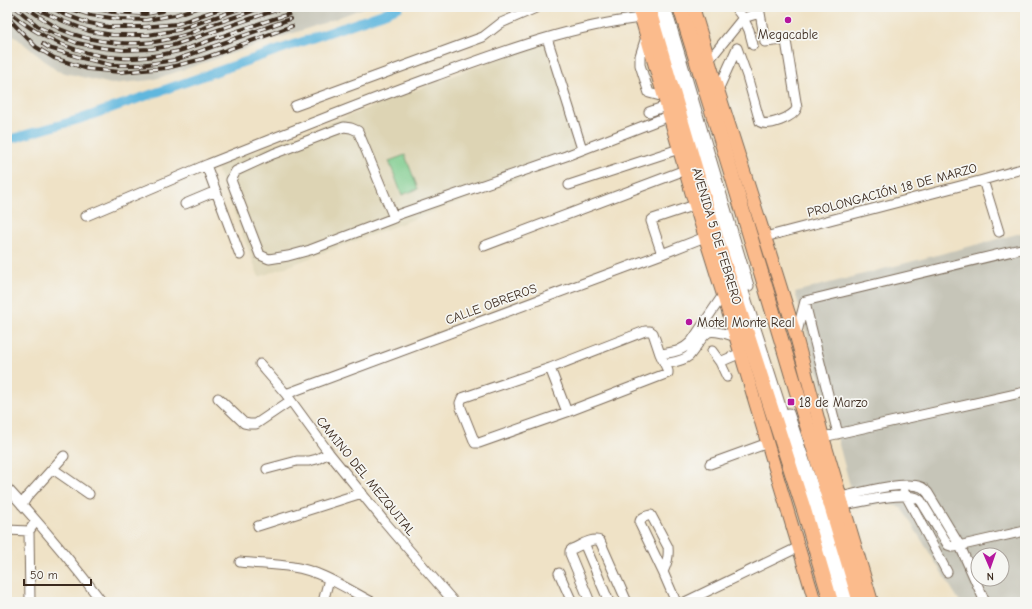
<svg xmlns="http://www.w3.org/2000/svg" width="1032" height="609" viewBox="0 0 1032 609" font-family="'Comic Neue',sans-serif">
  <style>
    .built { fill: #ddd4b4 }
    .industrial { fill: #c6c5b8; fill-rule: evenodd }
    .green { fill: #7bcb8b; stroke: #5b7a54 }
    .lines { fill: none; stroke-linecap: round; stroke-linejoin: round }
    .canal { stroke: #61b7de; stroke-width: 9 }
    .minor-casing { stroke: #7a6a59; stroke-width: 11 }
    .major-casing { stroke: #7a6a59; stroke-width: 14 }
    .highway-casing { stroke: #7a6a59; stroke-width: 16 }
    .minor { stroke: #fff; stroke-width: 9 }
    .major { stroke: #fbbb8c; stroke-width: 12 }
    .highway { stroke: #fbbb8c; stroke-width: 14 }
    .rail-casing { stroke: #3b2a1e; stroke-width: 4 }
    .rail { stroke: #f6f6f2; stroke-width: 2.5; stroke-dasharray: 8; stroke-linecap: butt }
    .poi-dot { fill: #b5179e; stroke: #f6f6f2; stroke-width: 1.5 }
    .labels { text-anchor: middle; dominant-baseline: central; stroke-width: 3.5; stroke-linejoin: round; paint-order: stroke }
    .poi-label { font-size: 13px; fill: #3b2a1e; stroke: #f6f6f2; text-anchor: start }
    .street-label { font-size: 13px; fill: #3b2a1e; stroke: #f6f6f2 }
  </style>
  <rect width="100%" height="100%" fill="#f6f6f2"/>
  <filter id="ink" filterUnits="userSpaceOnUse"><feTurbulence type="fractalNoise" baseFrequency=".025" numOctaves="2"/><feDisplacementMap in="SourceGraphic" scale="8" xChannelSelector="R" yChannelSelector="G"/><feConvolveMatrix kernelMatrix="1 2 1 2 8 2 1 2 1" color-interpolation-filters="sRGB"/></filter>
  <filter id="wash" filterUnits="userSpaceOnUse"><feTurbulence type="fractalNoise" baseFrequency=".012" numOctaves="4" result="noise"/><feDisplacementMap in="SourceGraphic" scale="16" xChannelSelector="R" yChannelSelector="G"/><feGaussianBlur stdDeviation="0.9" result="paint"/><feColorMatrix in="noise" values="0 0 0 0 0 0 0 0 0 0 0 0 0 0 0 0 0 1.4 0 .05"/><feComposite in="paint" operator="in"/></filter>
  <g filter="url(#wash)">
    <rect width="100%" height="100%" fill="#efe2c6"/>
    <!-- built -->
    <path class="built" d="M544,41L584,155L259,277L216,166Z"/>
    <!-- industrial -->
    <path class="industrial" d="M7,7H366L324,23L152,80L111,84L57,71L7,30Z
      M1025,232V602H960L901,507L882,503L856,508L838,441L795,292ZM978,555H1002V579H978Z"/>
    <!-- green -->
    <path class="green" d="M405,155L418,189L402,195L389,161Z"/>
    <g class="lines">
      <!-- canal -->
      <path class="canal" d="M7,140L80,119L382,14L399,7"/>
    </g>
  </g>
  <g filter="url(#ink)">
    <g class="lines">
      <!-- minor casing -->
      <g class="minor-casing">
        <path id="minor" d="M658,7L724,229L793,444L842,602
          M666,7L749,286
          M735,7L743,18L749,30L753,45
          M646,37L640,56V65L649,93L664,97
          M547,38L582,149
          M709,60L743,18L760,13L765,42L783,40L786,41L797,108C794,117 768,127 760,122L747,76L737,48
          M718,90L737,48
          M295,106L483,37L501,23L538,7
          M649,112L666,106
          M344,127L351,128L358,131L394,218L310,250L288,256L269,259L260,255L231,180L236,171L273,154L333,131Z
          M983,180L999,232
          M569,185L679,149
          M185,204L216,191
          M86,216L206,165
          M394,218V216L566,156L669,116
          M765,237L983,180L1025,168
          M484,246L685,170
          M662,254L651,221L653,219L695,205
          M240,255L206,165C282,135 358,104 435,76C501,52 570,26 641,18
          M805,303L838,434
          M645,331H650L653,333L660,354L668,371V373L567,412L479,443H475L461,408L460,403L462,398L550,368Z
          M796,336L805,301L1025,248
          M712,351L720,362L727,377
          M660,354C673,352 681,352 691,342L723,295
          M720,362L741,353
          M260,364L286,394L329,453L384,521L454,602
          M665,364C673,362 683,361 689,356C695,350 702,335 709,332C717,330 729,335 736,337
          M550,368L567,412
          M286,394L662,254L705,237
          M218,398L244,423L249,424H256L290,401
          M789,413L825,521L849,602
          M823,437L1025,392
          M710,464L768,443
          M53,469L89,494
          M267,469L297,461H309L317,459L329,453
          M7,488C40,524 72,562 102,602
          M904,492L947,572
          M841,497C859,493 904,480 921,487C924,488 926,491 928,493L960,546L985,602
          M22,505L27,497L64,456
          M843,505C862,502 895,493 913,497C916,497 919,499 921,501L948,545L954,547L1025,531
          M258,526L362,493
          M7,530L29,531
          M584,543L609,602
          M240,562C257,564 275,564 293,567C321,571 347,589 372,602
          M663,572C667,563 669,557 668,547L651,515C646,516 639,518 640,524L663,572L676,602
          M559,573L572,602
          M30,602L29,531L36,521
          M323,602L329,579
          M590,602L570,554V551L572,549C580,546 592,537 600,541L627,602
          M685,602L799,547"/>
      </g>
      <!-- major casing -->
      <g class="major-casing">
        <path id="major" d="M638,7L695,205L723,295L815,602
          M693,7L718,90L765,237L796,336L823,437L872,602"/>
      </g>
      <!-- highway casing -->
      <g class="highway-casing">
        <path id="highway" d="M648,7L712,225L804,510L831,602
          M680,7L730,169L860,602"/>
      </g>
      <!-- minor -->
      <use href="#minor" class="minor"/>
      <!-- major -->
      <use href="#major" class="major"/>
      <!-- highway -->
      <use href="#highway" class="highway"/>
      <!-- rail casing -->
      <g class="rail-casing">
        <path id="rail" d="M15,7L39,27L57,35L77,43L103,48L124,50L151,49L174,45L285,7
          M26,7C37,15 48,23 60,29C93,44 141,48 177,37C187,35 196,31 206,27C225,20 245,14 264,7
          M36,7L43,12L63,21L89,31L113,35H148L178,30L245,7
          M51,7L63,14L85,22L108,27H143L177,24L225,7
          M65,7L90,15L119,19L146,20L175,15L199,7
          M85,7L112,12L145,14L163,11
          M132,7H144
          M7,10C38,38 80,56 122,58C139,59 157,56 174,52C186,50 199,44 211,40C237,31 263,22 289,14
          M7,17L36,47L54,58L88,69L120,72L167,68L202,59L292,26
          M43,44L49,48L82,58L111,65H141L175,60L290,19"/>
      </g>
      <!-- rail -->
      <use href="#rail" class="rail"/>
    </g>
  </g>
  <!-- markers -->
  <g class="poi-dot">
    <circle cx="788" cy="20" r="4"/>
    <circle cx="689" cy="322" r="4"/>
    <rect x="787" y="398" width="8" height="8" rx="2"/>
  </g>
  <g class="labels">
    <!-- poi labels -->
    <g class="poi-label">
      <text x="788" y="34" text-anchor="middle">Megacable</text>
      <text x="697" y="322">Motel Monte Real</text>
      <text x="799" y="402">18 de Marzo</text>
    </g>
    <!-- street labels -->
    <g class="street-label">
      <text transform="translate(892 190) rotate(-15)">PROLONGACIÓN 18 DE MARZO</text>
      <text transform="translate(717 236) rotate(73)">AVENIDA 5 DE FEBRERO</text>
      <text transform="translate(491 304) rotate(-20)">CALLE OBREROS</text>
      <text transform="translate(366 476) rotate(51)">CAMINO DEL MEZQUITAL</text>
    </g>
  </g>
  <!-- margin -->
  <rect width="1032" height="609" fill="none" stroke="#f6f6f2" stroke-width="24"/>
  <!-- north arrow -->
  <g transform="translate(990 567) rotate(178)"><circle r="19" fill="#f6f6f2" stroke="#aba49d"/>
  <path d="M0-3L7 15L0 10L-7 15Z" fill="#b5179e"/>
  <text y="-6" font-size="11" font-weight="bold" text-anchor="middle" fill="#3b2a1e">N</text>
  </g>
  <!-- scale -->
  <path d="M24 579v6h67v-6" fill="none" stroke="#3b2a1e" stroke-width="2"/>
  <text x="30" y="579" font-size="12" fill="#3b2a1e" stroke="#f6f6f2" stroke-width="3" paint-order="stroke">50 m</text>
</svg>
